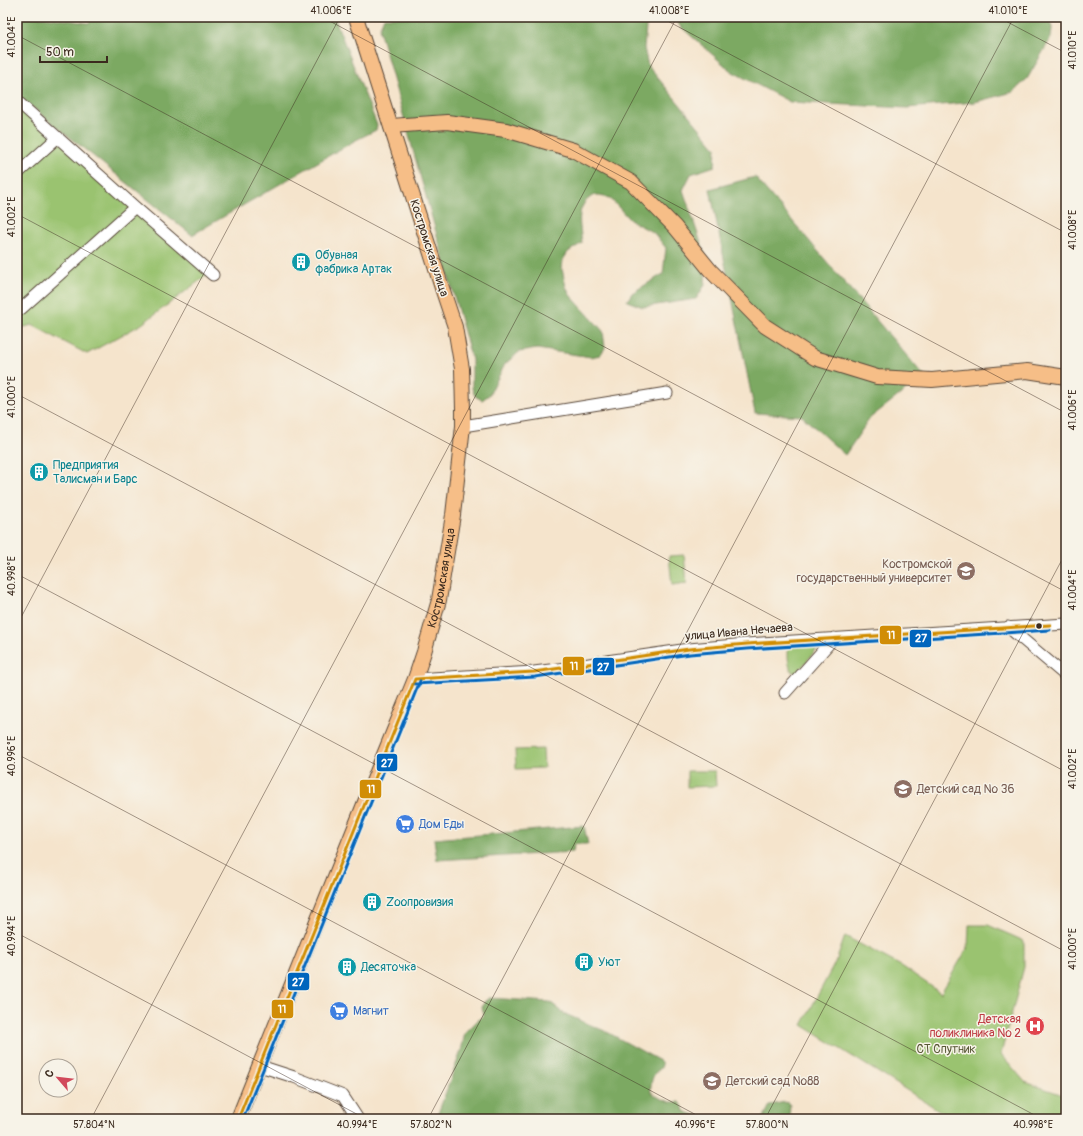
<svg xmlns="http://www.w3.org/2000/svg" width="1083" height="1136" viewBox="0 0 1083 1136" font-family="Pangolin,sans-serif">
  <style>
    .green { fill: #9ac36f; stroke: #6a7646 }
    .forest { fill: #7ba962; stroke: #5b6a40 }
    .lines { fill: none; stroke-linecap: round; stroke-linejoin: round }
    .minor-casing { stroke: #574638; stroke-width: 13 }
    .major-casing { stroke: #574638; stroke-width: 16 }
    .minor { stroke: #fff; stroke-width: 11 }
    .major { stroke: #f6be87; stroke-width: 14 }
    .bus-1-casing { stroke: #f7f3e8; stroke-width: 6 }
    .bus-2-casing { stroke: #f7f3e8; stroke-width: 6 }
    .bus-1 { stroke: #d18d06; stroke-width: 3 }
    .bus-2 { stroke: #0065bd; stroke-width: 3 }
    .ticks { fill: none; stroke: #3b2a1e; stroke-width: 1; stroke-opacity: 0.45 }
    .bus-dot { fill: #3b2a1e; stroke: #f7f3e8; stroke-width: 1.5 }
    .labels { text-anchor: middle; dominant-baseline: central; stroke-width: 3; stroke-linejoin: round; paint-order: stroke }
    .street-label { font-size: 12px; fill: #3b2a1e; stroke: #f7f3e8 }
    .culture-label { font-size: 12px; fill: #0d838f; stroke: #f7f3e8; text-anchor: start }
    .education-label { font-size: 12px; fill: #785e54; stroke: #f7f3e8; text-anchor: start }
    .shop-label { font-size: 12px; fill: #366cbe; stroke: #f7f3e8; text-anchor: start }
    .health-label { font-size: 12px; fill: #be3a42; stroke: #f7f3e8; text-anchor: end }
    .park-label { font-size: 12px; fill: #585836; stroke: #f7f3e8 }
    .line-badge { stroke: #f7f3e8; stroke-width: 1.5 }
    .badge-label { font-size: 11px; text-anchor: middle; font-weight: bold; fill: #fff }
    .neatline { fill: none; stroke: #3b2a1e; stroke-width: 1.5 }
    .ticks-label { font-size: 10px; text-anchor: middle; fill: #3b2a1e }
  </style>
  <rect width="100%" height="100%" fill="#f7f3e8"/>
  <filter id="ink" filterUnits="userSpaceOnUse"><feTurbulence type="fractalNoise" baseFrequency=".025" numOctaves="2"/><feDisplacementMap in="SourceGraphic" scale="8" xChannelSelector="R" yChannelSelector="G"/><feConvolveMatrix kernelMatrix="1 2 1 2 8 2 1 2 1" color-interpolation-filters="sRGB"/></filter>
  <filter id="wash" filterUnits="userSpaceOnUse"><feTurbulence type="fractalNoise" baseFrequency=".012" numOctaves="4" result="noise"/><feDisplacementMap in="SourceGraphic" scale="16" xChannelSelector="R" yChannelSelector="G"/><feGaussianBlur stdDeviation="0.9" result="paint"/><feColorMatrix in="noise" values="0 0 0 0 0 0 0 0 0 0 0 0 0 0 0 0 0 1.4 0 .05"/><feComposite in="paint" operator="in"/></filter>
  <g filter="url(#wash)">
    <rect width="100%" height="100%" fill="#f5e4cc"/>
    <!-- green -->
    <path class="green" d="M17,102L211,272L142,324L87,354L32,325L17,329Z
      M684,555L687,583L672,585L669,556Z
      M814,644L817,648L816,650L797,673L792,672C788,666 787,653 789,646Z
      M543,749L544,768L516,769L515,750Z
      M687,771H715L716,786L687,787Z
      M969,925H988L1024,941V967L1001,1054L1025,1082L1066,1096V1119H953L802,1025L837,959L845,936L903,967L941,993L968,947Z"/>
    <!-- forest -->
    <path class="forest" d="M17,17H45L89,23L95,17H334L377,125L376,130L356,140L192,235L17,95Z
      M384,17H647L644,48L648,66L716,148L715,166L691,174L683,190L706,258L705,285L696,299L643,307L627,301L632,293L663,274L666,248L654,233L630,220L610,198L594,195C574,206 580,224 582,243L568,252L563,260L562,269L566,287L570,295L603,331L605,348L600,355L591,357L537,349L519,352L505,364L489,395L482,400L475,396L472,388V360L379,29Z
      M677,17H1049L1052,28L1051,38L1027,79L1013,92L975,102L907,108L790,102L731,71L679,25Z
      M755,177L924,376L870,418L845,455L802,416L755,413L710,189Z
      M584,826L588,844H574L573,852L437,860L434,839Z
      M489,998L550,1002L565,1014L607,1032L660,1061L662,1063C662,1069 659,1069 655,1073C652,1078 650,1086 651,1092L658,1097L670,1102H680L683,1107L684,1111L686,1112L706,1119H436L461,1051L465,1033L484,1014L482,1008L484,1002Z
      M785,1102L788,1103L790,1105L789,1119H763L770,1105Z"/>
  </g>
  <g filter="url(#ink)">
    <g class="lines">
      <!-- minor casing -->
      <g class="minor-casing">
        <path id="minor" d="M17,101L135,207L213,275
          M17,174L58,137
          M21,309L135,207
          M463,426L667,393
          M1008,627L1066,676
          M415,679L534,672L566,668L607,661L689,649L747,644L1066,624
          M785,693L834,638
          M260,1066L294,1077L343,1096L358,1119"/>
      </g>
      <!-- major casing -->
      <g class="major-casing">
        <g id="major">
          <path d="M391,126L447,122L506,130L573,150L631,182L675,227L710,270L765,326L815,358L877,377L932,380L1027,371L1066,377"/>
          <path id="s1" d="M238,1119L381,762L415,679L424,652L439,600L453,515L463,426V409L462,369L455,327L441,285L356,17"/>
        </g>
      </g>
      <!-- minor -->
      <use href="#minor" class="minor"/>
      <!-- major -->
      <use href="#major" class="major"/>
      <!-- bus-1 casing -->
      <g class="bus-1-casing">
        <path id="bus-1" d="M415,679L534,672L689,649L747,644L1050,625
          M238,1119L415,679"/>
      </g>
      <!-- bus-2 casing -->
      <g class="bus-2-casing">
        <path id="bus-2" d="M415,684L535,677L690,654L747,649L1050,630
          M243,1119L420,681"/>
      </g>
      <!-- bus-1 -->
      <use href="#bus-1" class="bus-1"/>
      <!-- bus-2 -->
      <use href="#bus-2" class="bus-2"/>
    </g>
  </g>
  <!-- ticks -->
  <path class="ticks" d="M322,17L1066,413M660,17L1066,233M998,17L1066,53M17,35L1066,592M17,214L1066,772M17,394L1066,952M17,574L1042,1119M17,625L340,17M17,754L704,1119M17,933L366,1119M17,1113L28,1119M91,1119L677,17M428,1119L1014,17M765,1119L1066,552"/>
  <!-- icons -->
  <defs>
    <g id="building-disc" transform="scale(1)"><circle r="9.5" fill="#0f9aa8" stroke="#f7f3e8"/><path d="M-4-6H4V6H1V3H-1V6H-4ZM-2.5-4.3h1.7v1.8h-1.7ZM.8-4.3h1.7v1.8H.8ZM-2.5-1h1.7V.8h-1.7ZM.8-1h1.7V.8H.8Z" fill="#fff"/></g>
    <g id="university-disc" transform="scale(1)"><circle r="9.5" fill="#8d6e63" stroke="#f7f3e8"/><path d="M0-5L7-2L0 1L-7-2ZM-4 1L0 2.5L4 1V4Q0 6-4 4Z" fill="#fff"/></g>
    <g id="school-disc" transform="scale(1)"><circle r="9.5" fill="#8d6e63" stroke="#f7f3e8"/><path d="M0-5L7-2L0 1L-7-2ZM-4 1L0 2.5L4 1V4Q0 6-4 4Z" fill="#fff"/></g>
    <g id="supermarket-disc" transform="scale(1)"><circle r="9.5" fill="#3f7fe0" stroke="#f7f3e8"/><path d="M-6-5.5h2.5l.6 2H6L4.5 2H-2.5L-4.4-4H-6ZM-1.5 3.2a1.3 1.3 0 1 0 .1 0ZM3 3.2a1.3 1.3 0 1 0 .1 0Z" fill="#fff"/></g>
    <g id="hospital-disc" transform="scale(1)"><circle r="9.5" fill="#e0444e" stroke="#f7f3e8"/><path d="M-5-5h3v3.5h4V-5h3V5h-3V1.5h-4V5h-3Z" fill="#fff"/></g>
  </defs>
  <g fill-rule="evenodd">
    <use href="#building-disc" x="301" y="262"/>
    <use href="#building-disc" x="39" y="472"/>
    <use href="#university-disc" x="966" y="571"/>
    <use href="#school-disc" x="903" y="789"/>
    <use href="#supermarket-disc" x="405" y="824"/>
    <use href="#building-disc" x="372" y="902"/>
    <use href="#building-disc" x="584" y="962"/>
    <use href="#building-disc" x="347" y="967"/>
    <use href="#supermarket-disc" x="339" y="1011"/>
    <use href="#hospital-disc" x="1035" y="1026"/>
    <use href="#school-disc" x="712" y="1081"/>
  </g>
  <!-- markers -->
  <circle class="bus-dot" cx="1039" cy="626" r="3.5"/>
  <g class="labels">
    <!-- street labels -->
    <g class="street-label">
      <text transform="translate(429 248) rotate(72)">Костромская улица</text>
      <text stroke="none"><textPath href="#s1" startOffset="579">Костромская улица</textPath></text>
      <text transform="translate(739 632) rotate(-5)">улица Ивана Нечаева</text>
    </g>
    <!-- culture labels -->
    <g class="culture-label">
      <text x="315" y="255">Обувная<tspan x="315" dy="14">фабрика Артак</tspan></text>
      <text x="53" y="465">Предприятия<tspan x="53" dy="14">Талисман и Барс</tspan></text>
      <text x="386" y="902">Zоопровизия</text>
      <text x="598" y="962">Уют</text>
      <text x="361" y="967">Десяточка</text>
    </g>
    <!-- education labels -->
    <g class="education-label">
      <text x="952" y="564" text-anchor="end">Костромской<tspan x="952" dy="14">государственный университет</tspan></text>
      <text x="917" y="789">Детский сад № 36</text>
      <text x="726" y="1081">Детский сад №88</text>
    </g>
    <!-- shop labels -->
    <g class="shop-label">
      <text x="419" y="824">Дом Еды</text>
      <text x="353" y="1011">Магнит</text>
    </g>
    <!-- health labels -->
    <g class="health-label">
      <text x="1021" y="1019">Детская<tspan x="1021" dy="14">поликлиника № 2</tspan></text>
    </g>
    <!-- park labels -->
    <g class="park-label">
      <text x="946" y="1049">СТ Спутник</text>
    </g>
  </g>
  <g class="line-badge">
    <rect x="879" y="625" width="23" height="20" rx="4" fill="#d18d06"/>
    <rect x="909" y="629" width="23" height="19" rx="4" fill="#0065bd"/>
    <rect x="562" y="656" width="23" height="20" rx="4" fill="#d18d06"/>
    <rect x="592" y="657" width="23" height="19" rx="4" fill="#0065bd"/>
    <rect x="376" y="753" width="22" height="19" rx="4" fill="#0065bd"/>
    <rect x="359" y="779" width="23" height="20" rx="4" fill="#d18d06"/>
    <rect x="287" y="972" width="23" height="19" rx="4" fill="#0065bd"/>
    <rect x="271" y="999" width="23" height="20" rx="4" fill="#d18d06"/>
  </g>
  <g class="badge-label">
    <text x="891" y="639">11</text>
    <text x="921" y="642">27</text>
    <text x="574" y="670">11</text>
    <text x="603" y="671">27</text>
    <text x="387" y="767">27</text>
    <text x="371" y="793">11</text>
    <text x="298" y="986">27</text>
    <text x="282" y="1013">11</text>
  </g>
  <!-- margin -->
  <rect width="1083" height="1136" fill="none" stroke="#f7f3e8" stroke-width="44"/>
  <!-- north arrow -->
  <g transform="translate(58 1078) rotate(298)"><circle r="19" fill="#f7f3e8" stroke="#aca397"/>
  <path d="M0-3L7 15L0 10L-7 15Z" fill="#d1495b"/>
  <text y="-6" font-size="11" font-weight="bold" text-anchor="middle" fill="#3b2a1e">С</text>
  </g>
  <!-- scale -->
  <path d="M40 56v6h67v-6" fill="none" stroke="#3b2a1e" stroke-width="2"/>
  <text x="46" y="56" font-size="12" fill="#3b2a1e" stroke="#f7f3e8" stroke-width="3" paint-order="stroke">50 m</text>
  <rect x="22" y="22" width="1039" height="1092" class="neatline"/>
  <g class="ticks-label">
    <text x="331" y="14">41.006°E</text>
    <text x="669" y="14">41.008°E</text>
    <text x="1008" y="14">41.010°E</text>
    <text transform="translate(11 37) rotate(-90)" y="4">41.004°E</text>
    <text transform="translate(1072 50) rotate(-90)" y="4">41.010°E</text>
    <text transform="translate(11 217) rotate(-90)" y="4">41.002°E</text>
    <text transform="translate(1072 230) rotate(-90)" y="4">41.008°E</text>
    <text transform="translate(11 397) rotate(-90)" y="4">41.000°E</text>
    <text transform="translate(1072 410) rotate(-90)" y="4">41.006°E</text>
    <text transform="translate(11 576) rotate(-90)" y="4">40.998°E</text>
    <text transform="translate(1072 590) rotate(-90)" y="4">41.004°E</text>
    <text transform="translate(11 756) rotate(-90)" y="4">40.996°E</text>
    <text transform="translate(1072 769) rotate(-90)" y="4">41.002°E</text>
    <text transform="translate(11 936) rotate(-90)" y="4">40.994°E</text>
    <text transform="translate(1072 949) rotate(-90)" y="4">41.000°E</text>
    <text x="94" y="1128">57.804°N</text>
    <text x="357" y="1128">40.994°E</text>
    <text x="431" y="1128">57.802°N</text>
    <text x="695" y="1128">40.996°E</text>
    <text x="767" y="1128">57.800°N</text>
    <text x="1033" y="1128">40.998°E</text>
  </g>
</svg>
